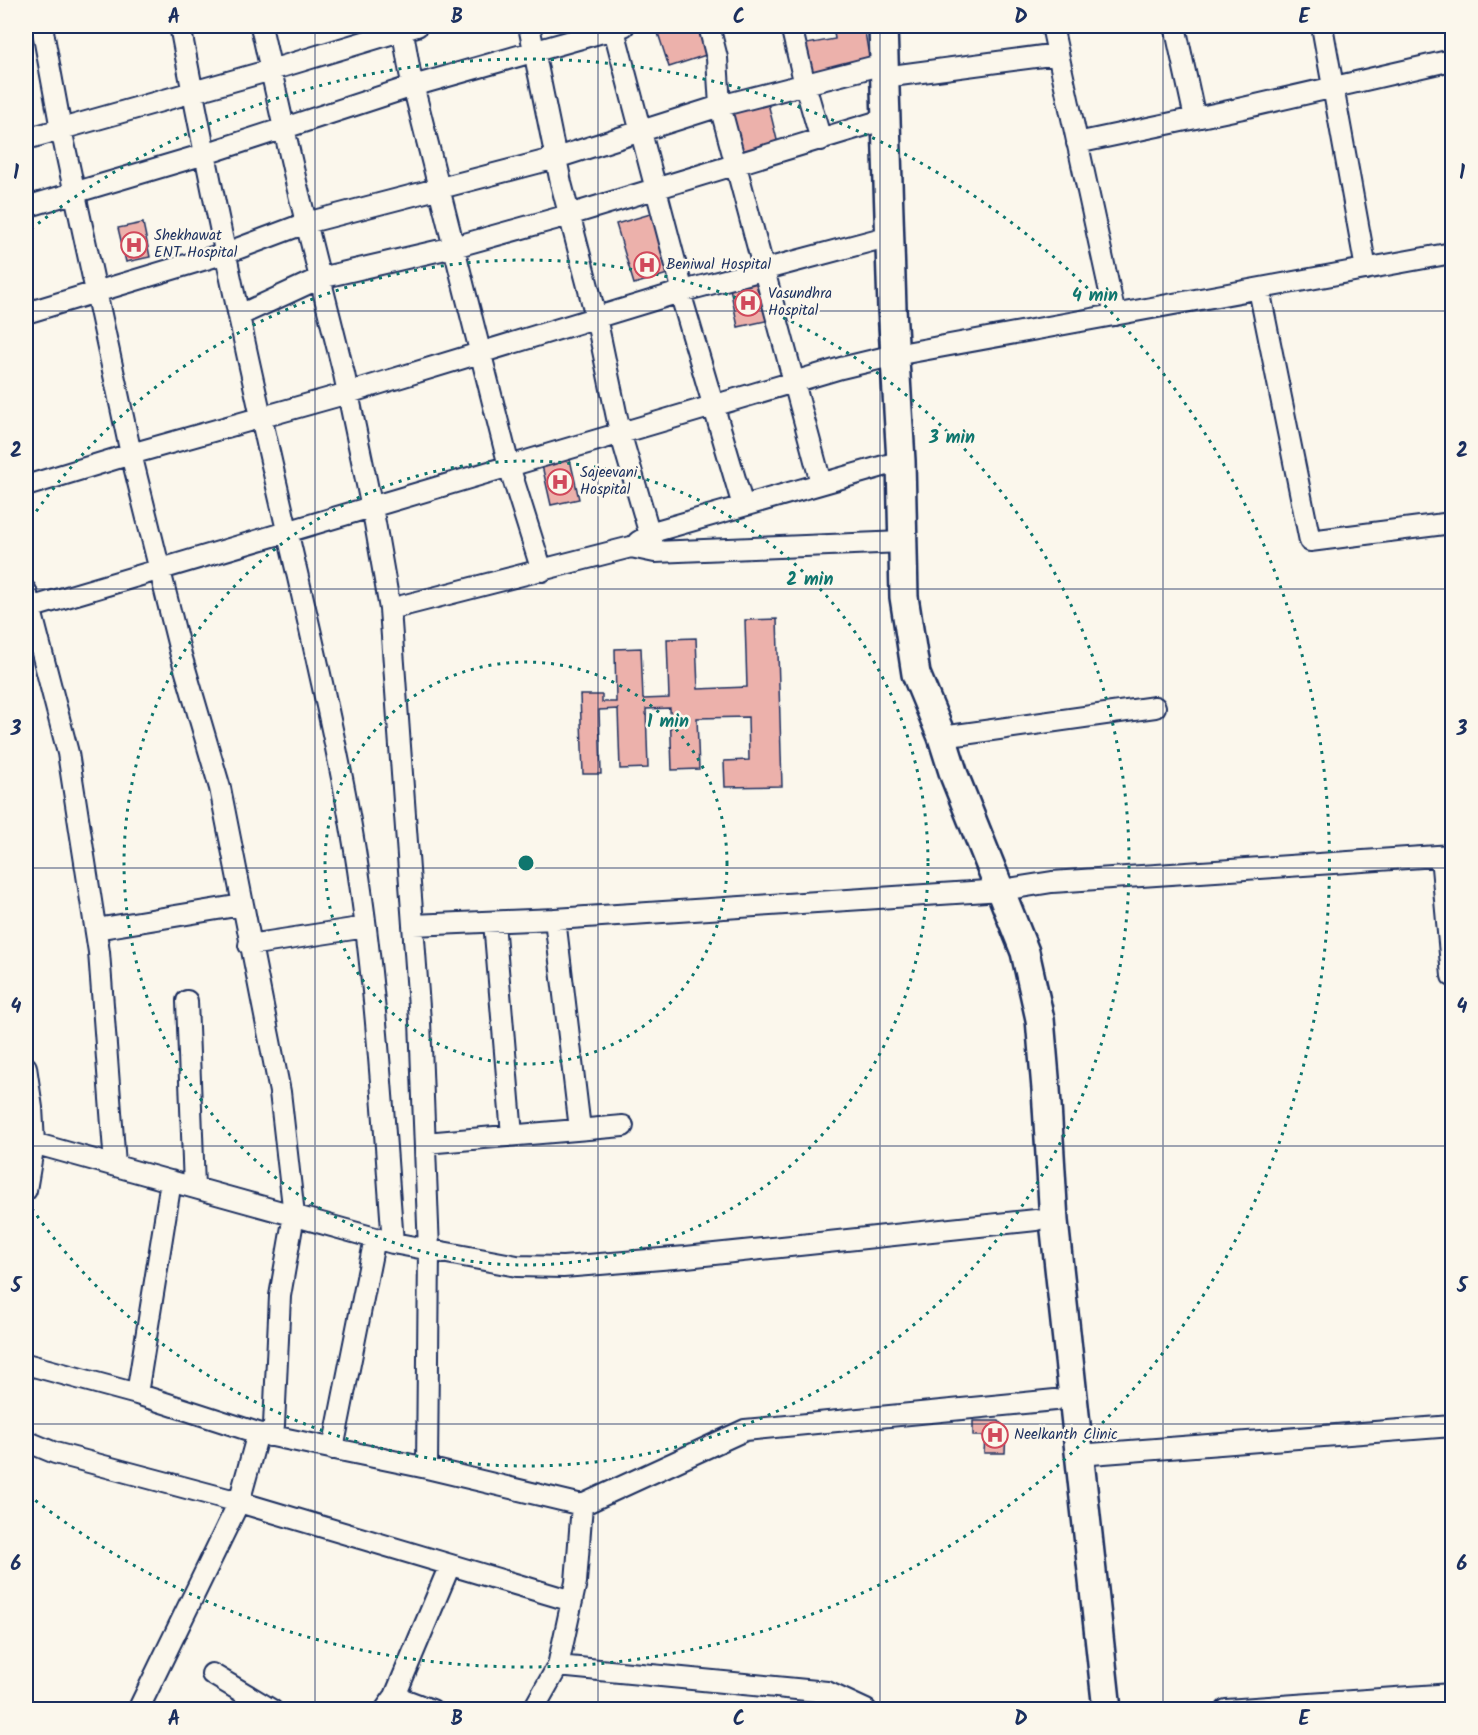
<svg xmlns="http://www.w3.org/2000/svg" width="1478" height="1735" viewBox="0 0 1478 1735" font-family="Kalam,sans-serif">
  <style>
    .building { fill: #ecb1ab; stroke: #1b2f5e; stroke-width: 1.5 }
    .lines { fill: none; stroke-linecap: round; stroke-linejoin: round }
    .street-casing { stroke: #1b2f5e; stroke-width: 24 }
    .secondary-casing { stroke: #1b2f5e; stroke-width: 32 }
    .street { stroke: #fbf7ec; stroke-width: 20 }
    .secondary { stroke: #fbf7ec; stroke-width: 27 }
    .grid { fill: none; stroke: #1b2f5e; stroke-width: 1.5; stroke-opacity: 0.55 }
    .ring { fill: none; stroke: #0f766e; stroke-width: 3; stroke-dasharray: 3 6 }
    .labels { text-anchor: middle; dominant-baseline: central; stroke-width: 5; stroke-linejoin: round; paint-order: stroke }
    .poi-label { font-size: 15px; fill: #1b2f5e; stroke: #fbf7ec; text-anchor: start }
    .centre { fill: #0f766e; stroke: #fbf7ec; stroke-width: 3 }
    .ring-label { font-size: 18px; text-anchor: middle; font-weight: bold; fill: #0f766e; stroke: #fbf7ec; stroke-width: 5; stroke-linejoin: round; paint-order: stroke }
    .neatline { fill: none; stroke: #1b2f5e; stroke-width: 2 }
    .grid-label { font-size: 20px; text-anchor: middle; font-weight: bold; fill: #1b2f5e }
  </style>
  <rect width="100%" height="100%" fill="#fbf7ec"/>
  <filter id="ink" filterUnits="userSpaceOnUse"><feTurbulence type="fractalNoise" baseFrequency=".0167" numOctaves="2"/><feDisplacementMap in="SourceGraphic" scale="12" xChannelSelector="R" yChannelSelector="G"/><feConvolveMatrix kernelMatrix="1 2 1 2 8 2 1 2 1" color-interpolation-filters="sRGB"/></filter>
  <g filter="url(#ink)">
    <!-- building -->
    <path class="building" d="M663,26H699L709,54L669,67L657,30L664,28Z
      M833,26H864L870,63L805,73L801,45L835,39Z
      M767,99L778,144L737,154L725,109Z
      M654,213L671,273L634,284L616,224Z
      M143,223L150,257L126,262L118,228Z
      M762,281L770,320L738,327L730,288Z
      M569,455L579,499L551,505L541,461Z
      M777,619L782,786L725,787L724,761L749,760L748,717L697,718L699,769L672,770L670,708L646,709L648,768L620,769L618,709L599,710L601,774H583L580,695H602V702H616L615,649L641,648L643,699L669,698L667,639L696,638L698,689L747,687L745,620Z
      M973,1421H999L1006,1430L1005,1453H984L985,1436H973Z"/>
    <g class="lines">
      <!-- street casing -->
      <g class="street-casing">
        <path id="street" d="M42,26L61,129L131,454L181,655L220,788L280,1092L294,1215L280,1296L274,1425L270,1436
          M180,26C212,195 248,363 287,530C308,621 330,712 347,804C374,948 382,1096 393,1243
          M402,26L410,73L509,466L542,571
          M529,26L561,183L596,317L620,432L655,552
          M613,26L683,292
          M709,26L717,58L720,106L821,483
          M791,26L805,85L821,140
          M1052,26L1115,315
          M1175,26L1195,118
          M1322,26L1366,269
          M884,77L1058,54
          M26,139L271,70L417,26
          M1077,143L1243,108L1452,60
          M26,207L205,154L413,86L624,26
          M1259,289L1310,541L1452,523
          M680,292L743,506
          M26,313L226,253L306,223L556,158L720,106L884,64
          M240,315L320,278L454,247L569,215L886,119
          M26,486L131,454L348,393L680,292L890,236
          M638,542L656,531L901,461
          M26,591L68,753L99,952L115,1165
          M26,609L841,368L895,355L1452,253
          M390,609L631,547L655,552L903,542
          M942,737L1155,707
          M1441,856L1452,976
          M555,919L580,1129
          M494,922L512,1135
          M413,925L555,919L1002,890L1052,882L1452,855
          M96,929L242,905
          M249,945L366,927
          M187,1001L194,1187
          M26,1067L32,1108L34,1143L26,1190
          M26,1141L393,1243L517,1266L563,1267L686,1257L1036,1220
          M425,1143L623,1126
          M26,1364L137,1394L258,1433L427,1468L429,1250L420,1021L390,609L375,523L344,374L297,186L261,26
          M137,1394L171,1181
          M26,1441L55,1453L239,1502L572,1601
          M333,1449L375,1238
          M1078,1455L1452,1426
          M427,1468L582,1505L745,1430L1055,1400
          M558,1666L576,1582L582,1505
          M212,1674L272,1710
          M395,1696L432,1710
          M138,1710L239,1502L258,1433
          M385,1710L395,1696L450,1565
          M533,1710L558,1666L827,1692L866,1710
          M1226,1710L1452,1694"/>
      </g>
      <!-- secondary casing -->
      <g class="secondary-casing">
        <path id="secondary" d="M883,26L892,309L901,461L904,597L916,674L942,737L954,775L1025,952L1040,1019L1046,1089L1054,1221L1107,1710"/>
      </g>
      <!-- street -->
      <use href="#street" class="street"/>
      <!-- secondary -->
      <use href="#secondary" class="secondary"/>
    </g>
  </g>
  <!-- grid -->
  <path class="grid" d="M315,26V1710M598,26V1710M880,26V1710M1163,26V1710M26,311H1452M26,589H1452M26,868H1452M26,1146H1452M26,1424H1452"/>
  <!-- distance rings -->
  <g class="ring">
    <circle cx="526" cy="863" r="201"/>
    <circle cx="526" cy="863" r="402"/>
    <path d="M26 526A603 603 0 1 1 26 1200"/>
    <path d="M31 229A804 804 0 1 1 31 1497"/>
  </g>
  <!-- icons -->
  <defs>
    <g id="hospital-ring" transform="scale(1.35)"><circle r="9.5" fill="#fbf7ec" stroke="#d1495b" stroke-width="1.5"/><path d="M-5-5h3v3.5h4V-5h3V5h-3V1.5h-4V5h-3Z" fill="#d1495b"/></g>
  </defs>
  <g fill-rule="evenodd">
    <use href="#hospital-ring" x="134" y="245"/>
    <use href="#hospital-ring" x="647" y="265"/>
    <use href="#hospital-ring" x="748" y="303"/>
    <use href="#hospital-ring" x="560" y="482"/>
    <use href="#hospital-ring" x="995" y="1435"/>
  </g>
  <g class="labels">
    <!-- poi labels -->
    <g class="poi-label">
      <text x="154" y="236">Shekhawat<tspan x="154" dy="17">ENT Hospital</tspan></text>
      <text x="666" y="265">Beniwal Hospital</text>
      <text x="768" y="294">Vasundhra<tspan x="768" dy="17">Hospital</tspan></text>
      <text x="580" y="473">Sajeevani<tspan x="580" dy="17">Hospital</tspan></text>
      <text x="1014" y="1435">Neelkanth Clinic</text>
    </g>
  </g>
  <circle cx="526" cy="863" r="9" class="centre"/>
  <g class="ring-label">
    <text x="1095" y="301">4 min</text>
    <text x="952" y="443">3 min</text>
    <text x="810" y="585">2 min</text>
    <text x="668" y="727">1 min</text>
  </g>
  <!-- margin -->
  <rect width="1478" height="1735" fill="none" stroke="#fbf7ec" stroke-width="66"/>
  <rect x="33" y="33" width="1412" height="1669" class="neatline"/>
  <g class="grid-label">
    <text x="174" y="23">A</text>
    <text x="457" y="23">B</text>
    <text x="739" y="23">C</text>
    <text x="1021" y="23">D</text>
    <text x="1304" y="23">E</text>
    <text x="16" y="179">1</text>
    <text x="1462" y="179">1</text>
    <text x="16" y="457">2</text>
    <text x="1462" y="457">2</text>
    <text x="16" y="735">3</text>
    <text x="1462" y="735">3</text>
    <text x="16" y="1013">4</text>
    <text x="1462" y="1013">4</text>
    <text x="16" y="1292">5</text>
    <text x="1462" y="1292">5</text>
    <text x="16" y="1570">6</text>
    <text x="1462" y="1570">6</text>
    <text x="174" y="1725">A</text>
    <text x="457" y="1725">B</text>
    <text x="739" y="1725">C</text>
    <text x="1021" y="1725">D</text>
    <text x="1304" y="1725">E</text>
  </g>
</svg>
